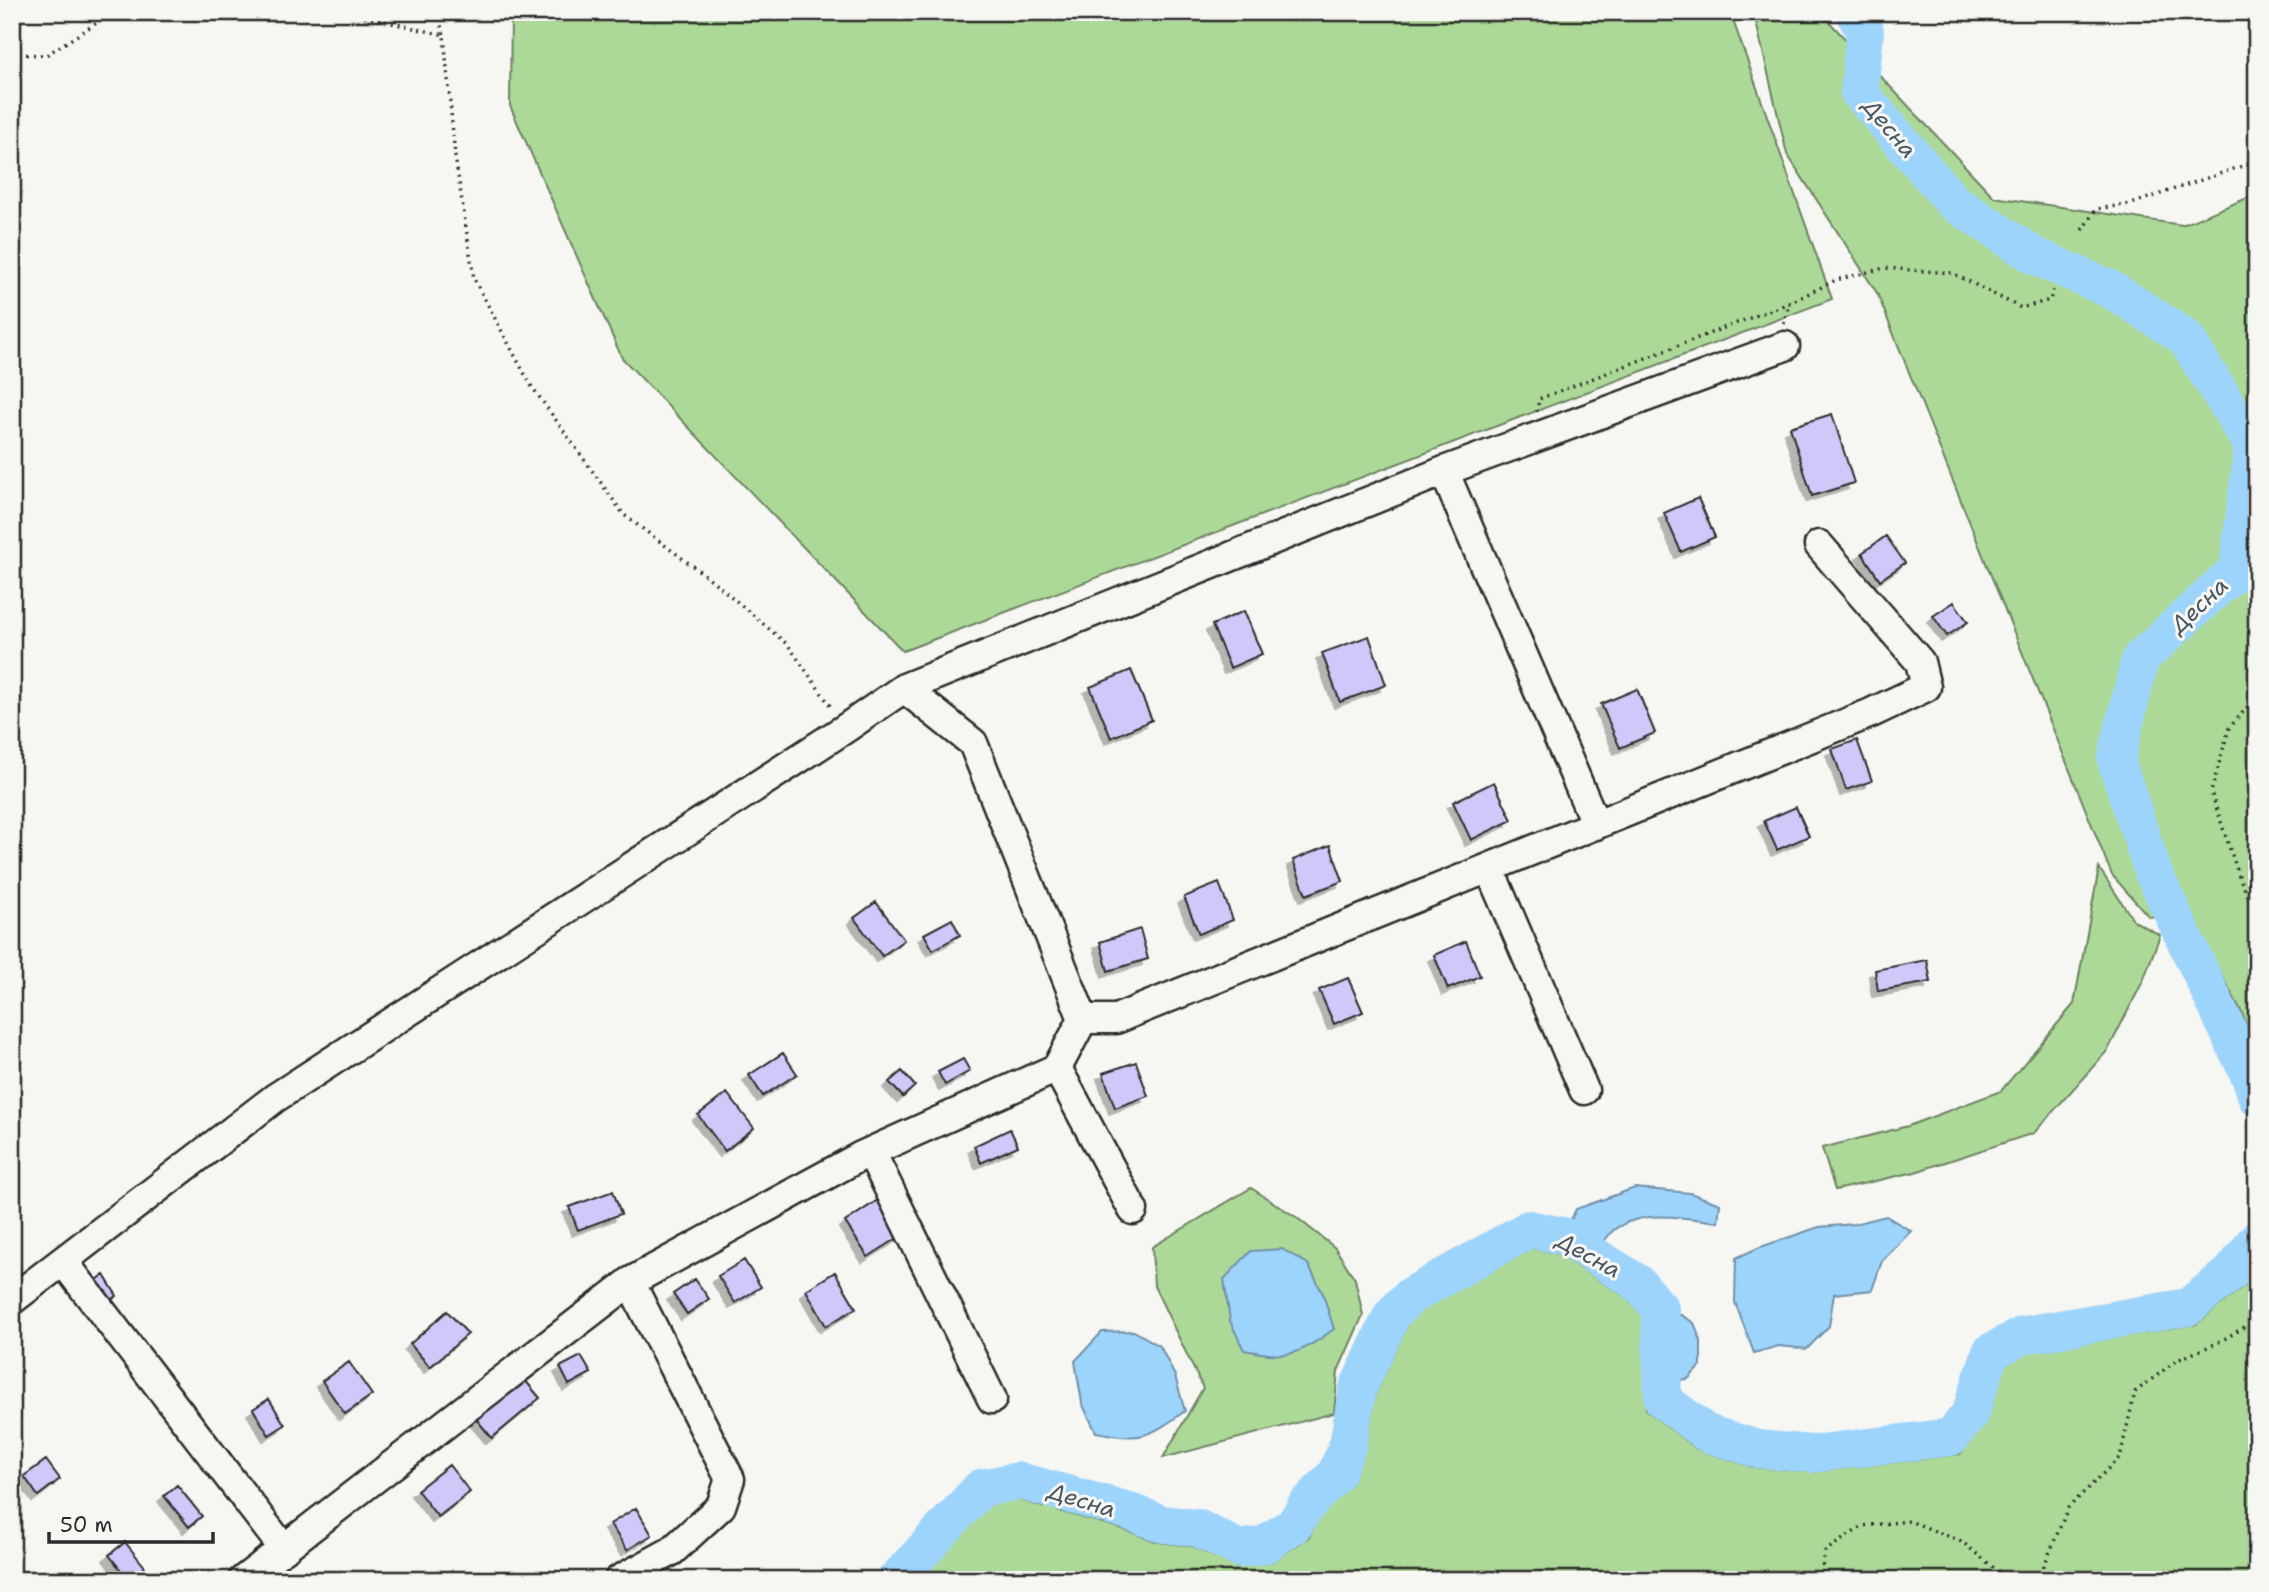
<svg xmlns="http://www.w3.org/2000/svg" width="2269" height="1592" viewBox="0 0 2269 1592" font-family="'Shantell Sans',sans-serif">
  <style>
    .green { fill: #add998; stroke: #6c8262; stroke-width: 2 }
    .water { fill: #9dd4fc; stroke: #6f90a8; stroke-width: 2 }
    .lines { fill: none; stroke-linecap: round; stroke-linejoin: round }
    .river { stroke: #9dd4fc; stroke-width: 38 }
    .building { fill: #d1c7f9; stroke: #2b2b2b; stroke-width: 2; filter: url(#shadow) }
    .minor-casing { stroke: #2b2b2b; stroke-width: 33 }
    .path { stroke: #2b2b2b; stroke-width: 3.5; stroke-dasharray: 2 5; stroke-linecap: butt }
    .minor { stroke: #f6f6f2; stroke-width: 28 }
    .labels { text-anchor: middle; dominant-baseline: central; stroke-width: 6; stroke-linejoin: round; paint-order: stroke }
    .water-label { font-size: 23px; font-style: italic; fill: #48555f; stroke: #f6f6f2 }
  </style>
  <defs>
    <filter id="shadow"><feDropShadow dx="-6" dy="6" stdDeviation="0" flood-color="#0004"/></filter>
  </defs>
  <rect width="100%" height="100%" fill="#f6f6f2"/>
  <filter id="ink" filterUnits="userSpaceOnUse"><feTurbulence type="fractalNoise" baseFrequency=".0143" numOctaves="2"/><feDisplacementMap in="SourceGraphic" scale="14" xChannelSelector="R" yChannelSelector="G"/><feConvolveMatrix kernelMatrix="1 2 1 2 8 2 1 2 1" color-interpolation-filters="sRGB"/></filter>
  <g filter="url(#ink)">
    <!-- green -->
    <path class="green" d="M511,12H1730L1832,299L903,651L622,358L510,106Z
      M1785,12H1820L1994,197L2182,225L2257,194V1062L2242,1013L2188,912L2149,917L2112,875L1877,293L1787,154L1756,22Z
      M2099,868L2134,921L2160,935L2143,981L2108,1050L2034,1133L1915,1172L1835,1190L1822,1148L1908,1126L2001,1091L2074,1004Z
      M1251,1188L1296,1217L1335,1248L1355,1279L1363,1315L1338,1371L1334,1413L1163,1458L1203,1388L1154,1286L1152,1247Z
      M1532,1248L1556,1253L1626,1297L1643,1316L1646,1410L1697,1449L1753,1467L1812,1472L1960,1454L1986,1422L2005,1365L2029,1352L2196,1324L2246,1284L2257,1280V1580H919L990,1504L1017,1499L1043,1507L1042,1488L1056,1492L1058,1511L1117,1527L1158,1542L1192,1546L1237,1567L1271,1562L1309,1537L1320,1516L1351,1484L1365,1449L1375,1394L1407,1325L1420,1311Z"/>
    <!-- water -->
    <path class="water" d="M1635,1188L1690,1193L1720,1204L1718,1222C1686,1218 1644,1209 1615,1229C1607,1235 1600,1248 1594,1256L1563,1236L1576,1209Z
      M1886,1216L1911,1231L1882,1261L1872,1290L1834,1294L1829,1326L1807,1349L1779,1346L1754,1353L1735,1302L1736,1258L1758,1248L1819,1227L1854,1224Z
      M1282,1249L1308,1264L1323,1294L1334,1329C1296,1356 1290,1359 1244,1350L1230,1321L1224,1279L1251,1251Z
      M1661,1314L1681,1315L1694,1323L1701,1341V1365L1688,1379L1663,1381Z
      M1134,1331L1160,1346L1175,1376L1185,1411C1148,1438 1141,1441 1096,1432L1082,1403L1075,1361L1102,1332Z"/>
    <g class="lines">
      <!-- river -->
      <path class="river" d="M1854,12L1865,32L1859,92L1953,202L2035,256L2112,290L2185,337L2253,446L2238,569L2140,659L2116,760L2153,872L2251,1079L2257,1098
        M896,1580L981,1488L1019,1481L1122,1509L1163,1524L1197,1528L1240,1549L1264,1545L1295,1524L1306,1506L1336,1474L1348,1444L1358,1388L1392,1315L1409,1297L1529,1229L1563,1236L1638,1283L1660,1309L1663,1400L1706,1433L1757,1449L1812,1454L1951,1437L1970,1414L1991,1352L2024,1335L2188,1307L2233,1271L2257,1239"/>
    </g>
    <!-- building -->
    <path class="building" d="M1832,414L1854,483L1812,496L1790,427Z
      M1698,498L1715,537L1681,552L1664,513Z
      M1886,536L1905,563L1880,580L1862,553Z
      M1954,602L1968,622L1947,636L1933,616Z
      M1244,611L1262,654L1230,668L1212,625Z
      M1369,636L1386,685L1340,702L1322,653Z
      M1131,670L1152,720L1111,738L1090,687Z
      M1637,689L1655,733L1620,748L1601,704Z
      M1857,740L1872,781L1846,790L1832,749Z
      M1494,782L1512,820L1471,840L1453,802Z
      M1796,807L1809,836L1777,850L1764,821Z
      M1330,845L1343,881L1306,895L1293,860Z
      M1219,883L1233,920L1199,934L1184,897Z
      M876,902L904,940L882,956L854,918Z
      M952,919L960,935L933,950L924,934Z
      M1140,929L1148,959L1108,971L1100,942Z
      M1466,941L1480,976L1448,989L1434,955Z
      M1927,960L1931,982L1878,991L1875,970Z
      M1348,978L1363,1012L1334,1024L1319,990Z
      M783,1053L797,1074L763,1096L749,1075Z
      M963,1059L970,1071L945,1085L938,1072Z
      M1136,1062L1148,1096L1115,1108L1103,1073Z
      M902,1071L915,1086L903,1097L889,1082Z
      M727,1093L754,1128L725,1151L698,1115Z
      M1010,1129L1018,1146L981,1163L974,1146Z
      M613,1191L621,1214L578,1230L569,1207Z
      M878,1200L901,1236L868,1257L845,1222Z
      M744,1260L761,1287L735,1303L718,1276Z
      M835,1272L856,1308L826,1326L806,1290Z
      M104,1275L117,1296L105,1304L92,1283Z
      M695,1279L709,1299L687,1314L673,1294Z
      M447,1311L468,1334L430,1367L410,1344Z
      M581,1356L591,1373L569,1385L560,1367Z
      M349,1362L372,1395L345,1414L322,1381Z
      M524,1379L540,1398L492,1438L476,1419Z
      M269,1399L285,1425L269,1435L253,1409Z
      M46,1460L60,1479L38,1496L24,1476Z
      M449,1465L470,1492L438,1517L417,1490Z
      M177,1485L202,1516L189,1527L164,1496Z
      M636,1508L652,1535L627,1550L610,1524Z
      M125,1542L145,1567L128,1579L109,1555Z"/>
    <g class="lines">
      <!-- minor casing -->
      <g class="minor-casing">
        <path id="minor" d="M1444,471L1596,825
          M904,688L973,743L1083,1019
          M1489,868L1584,1090
          M1057,1068L1133,1210
          M871,1152L992,1399
          M63,1261L284,1549
          M12,1300L275,1098L846,728L904,688L1444,471L1785,346
          M243,1580L630,1282L861,1156L1057,1068L1083,1019H1116L1871,713L1926,687L1920,662L1819,545
          M619,1580L672,1551L721,1506L730,1479L630,1282"/>
      </g>
      <!-- path -->
      <path class="path" d="M344,12L444,35L455,156L474,279L530,384L624,515L713,581L788,645L832,708
        M437,12L444,35
        M12,54L46,55L114,12
        M2082,230L2096,209L2131,204L2257,161
        M1784,324L1789,303L1836,280L1884,268L1952,273L2021,308L2050,300L2053,290
        M1537,412L1539,399L1789,303
        M2257,696L2229,728L2211,792L2240,879L2257,914
        M298,1569L303,1580
        M1820,1580L1825,1551L1863,1526L1909,1521L1961,1541L2009,1580
        M2049,1580L2044,1566L2068,1508L2120,1457L2135,1392L2177,1360L2215,1344L2252,1323L2257,1310"/>
      <!-- minor -->
      <use href="#minor" class="minor"/>
    </g>
  </g>
  <g class="labels">
    <!-- water labels -->
    <g class="water-label">
      <text transform="translate(1890 128) rotate(50)">Десна</text>
      <text transform="translate(2199 605) rotate(-43)">Десна</text>
      <text transform="translate(1589 1255) rotate(29)">Десна</text>
      <text transform="translate(1082 1500) rotate(17)">Десна</text>
    </g>
  </g>
  <!-- margin -->
  <rect width="2269" height="1592" fill="none" stroke="#f6f6f2" stroke-width="42"/>
  <rect x="21" y="21" width="2227" height="1550" fill="none" stroke="#2b2b2b" stroke-width="2.5" filter="url(#ink)"/>
  <!-- scale -->
  <path d="M49 1532v10h164v-10" fill="none" stroke="#2b2b2b" stroke-width="3.5"/>
  <text x="60" y="1532" font-size="21" fill="#2b2b2b" stroke="#f6f6f2" stroke-width="5" paint-order="stroke">50 m</text>
</svg>
